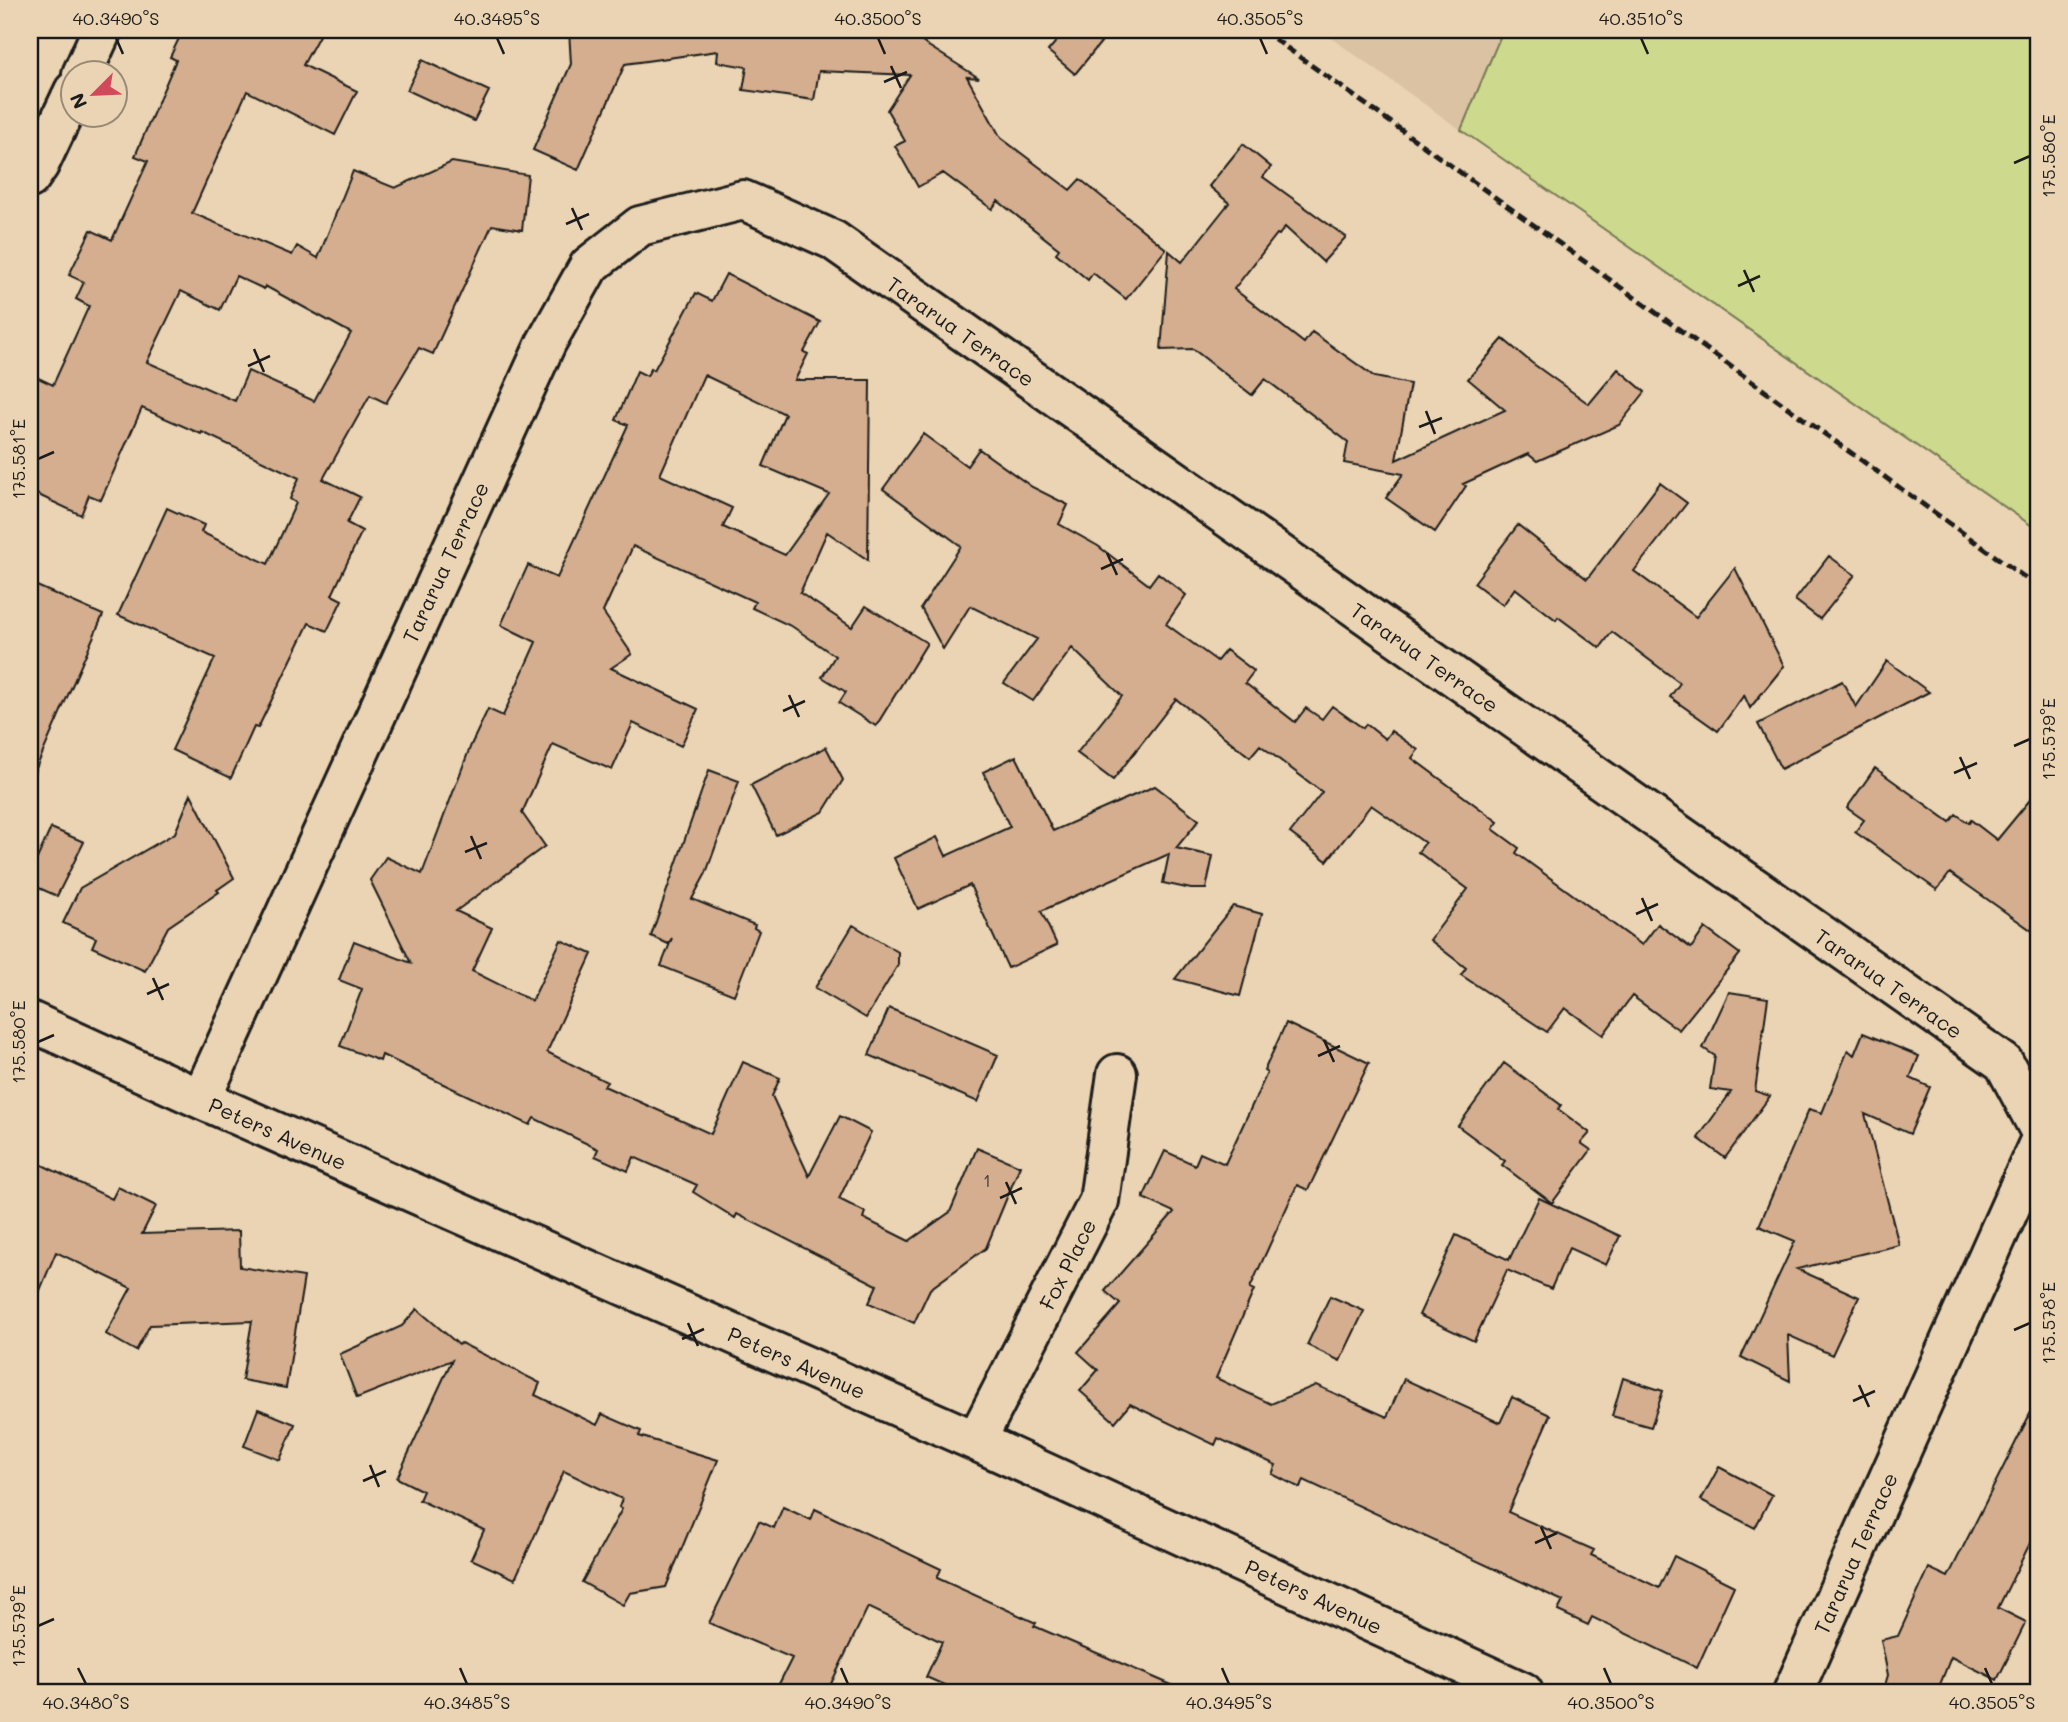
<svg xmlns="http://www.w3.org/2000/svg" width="2068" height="1722" viewBox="0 0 2068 1722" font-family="Mali,sans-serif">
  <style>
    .built { fill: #dbc2a2 }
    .green { fill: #cdd98c; stroke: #747a54; stroke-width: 2 }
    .building { fill: #d4ae8e; stroke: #1c1c1c; stroke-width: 2; fill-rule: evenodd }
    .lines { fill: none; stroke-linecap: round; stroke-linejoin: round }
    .minor-casing { stroke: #1c1c1c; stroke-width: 44 }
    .minor { stroke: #ead4b3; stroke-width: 38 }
    .rail { stroke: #1c1c1c; stroke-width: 5; stroke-dasharray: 10 5; stroke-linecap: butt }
    .ticks { fill: none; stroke: #1c1c1c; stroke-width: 2.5 }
    .labels { text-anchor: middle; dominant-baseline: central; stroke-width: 5; stroke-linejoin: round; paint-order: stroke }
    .number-label { font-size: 18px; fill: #4a4038 }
    .street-label { font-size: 21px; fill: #1c1c1c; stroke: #ead4b3 }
    .neatline { fill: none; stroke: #1c1c1c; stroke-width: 2.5 }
    .ticks-label { font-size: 18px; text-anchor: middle; fill: #1c1c1c }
  </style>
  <rect width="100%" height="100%" fill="#ead4b3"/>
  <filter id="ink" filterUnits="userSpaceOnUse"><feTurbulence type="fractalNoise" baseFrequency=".0143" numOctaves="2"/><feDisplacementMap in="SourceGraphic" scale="14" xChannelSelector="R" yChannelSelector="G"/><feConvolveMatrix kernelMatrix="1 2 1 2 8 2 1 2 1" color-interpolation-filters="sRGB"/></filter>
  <g filter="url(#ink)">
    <!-- built -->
    <path class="built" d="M1320,30H1505L1461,130Z"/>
    <!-- green -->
    <path class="green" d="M1503,30H2038V530L1461,130Z"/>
    <!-- building -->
    <path class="building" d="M183,30H322L303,65L357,91L335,135L247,91L192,213L292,255L297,246L318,258L353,171L395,188L452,162L528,175L522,230L492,225L433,354L419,348L386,403L370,395L323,479L360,497L347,523L362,531L332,595L342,600L327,631L309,623L258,728L254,727L231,778L172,750L215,658L118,615L167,508L204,525L201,532L268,564L296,503L290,499L299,478L202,432L201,434L142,408L101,500L89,495L81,515L30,491V374L53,385L89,306L76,299L84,282L69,275L91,230L112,240L148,161L135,156L176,60L170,57ZM236,276L264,289L265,286L351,333L314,401L248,371L235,401L147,362L181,291L220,310Z
      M569,30H903L979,78L967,77L1001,138L1070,190L1080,179L1166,249L1126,299L1093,273L1088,280L1056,253L1059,249L998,201L992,209L943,173L918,187L895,146L905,141L887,110L910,75L819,71L814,100L743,90L747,67L717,62L718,51L625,64L578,170L533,150L571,64Z
      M1066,30H1111L1075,74L1048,51Z
      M422,60L489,91L474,121L407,90Z
      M1243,144L1271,167L1263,177L1346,237L1323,262L1285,227L1279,235L1277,234L1234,289L1304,343L1312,332L1375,377L1410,384L1396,460L1505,410L1468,379L1503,339L1532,363L1589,404L1618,369L1645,392L1619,425L1537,461L1528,454L1463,484L1466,486L1435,532L1386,498L1403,474L1344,463L1348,442L1265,379L1252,395L1193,349L1161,350L1169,251L1182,262L1229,203L1209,186Z
      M726,274L820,322L804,352L808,354L795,380H870L868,560L827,532L800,593L852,627L866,606L927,643L876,726L839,703L846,692L822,677L835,656L793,627L752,608L755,602L633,546L603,612L632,654L611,668L698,709L681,746L633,723L612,770L553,744L522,813L545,846L456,911L492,928L472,971L532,1001L561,940L592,954L547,1052L607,1082L604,1086L711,1134L743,1062L780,1078L772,1096L809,1176L840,1116L871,1132L839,1199L865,1212L863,1218L909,1241L950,1212L977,1148L1020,1166L986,1248L930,1289L914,1323L869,1303L877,1285L737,1214L735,1218L693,1192L697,1185L634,1157L628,1171L595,1156L598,1149L534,1118L530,1125L382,1055L380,1061L340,1046L362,989L339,980L354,941L411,963L370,880L386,857L422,874L471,745L488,709L503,716L536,642L501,625L528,565L557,578L628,425L616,420L637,371L647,376L651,368L654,370L696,293L712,301ZM704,375L785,414L763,466L829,494L785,555L723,527L732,508L660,475Z
      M923,434L967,466L979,449L1032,487L1068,505L1059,524L1098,546L1149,585L1158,573L1186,595L1166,624L1217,661L1226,650L1254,671L1245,683L1295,722L1306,708L1322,719L1332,706L1363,728L1366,724L1385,739L1391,731L1418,750L1412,758L1498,822L1493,829L1519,848L1516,853L1642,945L1658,924L1691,948L1705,928L1740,954L1679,1030L1632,996L1603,1035L1565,1008L1547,1032L1461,975L1466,968L1430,940L1468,889L1418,852L1425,843L1371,805L1327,861L1290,833L1322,792L1260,745L1250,757L1176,699L1113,780L1077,753L1122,696L1072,648L1033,701L1004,683L1037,639L970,606L943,649L921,608L961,546L883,489Z
      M1660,483L1687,503L1634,571L1696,617L1735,568L1784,666L1750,708L1744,695L1718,731L1670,697L1680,683L1612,632L1600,648L1558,617L1556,620L1515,588L1503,605L1474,583L1518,525L1587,579Z
      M1829,556L1855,575L1820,619L1795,600Z
      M30,583L103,615L30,782Z
      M1887,661L1929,692L1781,769L1758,724L1842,681L1856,707Z
      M826,747L843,780L823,812L776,835L751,785Z
      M1016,756L1053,831L1155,786L1199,820L1176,848L1213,856L1206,889H1191L1163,883L1169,854L1041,911L1057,945L1008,968L970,885L918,909L894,858L937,837L946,856L1010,827L983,772Z
      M1875,768L1950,822L1956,814L1969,823L1971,820L1997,840L2038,790V935L1950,873L1937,890L1855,832L1864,820L1847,808Z
      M709,770L739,781L706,873L692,899L755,925L754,928L759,931L734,995L661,966L672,938L668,944L651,936Z
      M191,794L234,878L217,890L219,892L168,927L145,971L92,947L96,938L63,923L80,888L175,833Z
      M51,828L84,842L57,896L30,884V874Z
      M1233,906L1262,914L1240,996L1175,979Z
      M853,925L898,952V965L866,1018L815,988Z
      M1729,992L1768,998L1755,1091L1770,1096L1725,1158L1698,1138L1731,1092L1710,1089L1715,1056L1703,1048Z
      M889,1008L998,1055L978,1102L869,1055Z
      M1286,1023L1369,1063L1308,1190L1297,1185L1250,1288L1254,1290L1216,1378L1271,1404L1316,1385L1387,1417L1404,1379L1500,1423L1512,1397L1550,1415L1508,1512L1594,1550L1591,1555L1659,1588L1674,1556L1734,1586L1697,1668L1592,1617L1588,1625L1558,1611L1563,1601L1304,1480L1300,1488L1272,1474L1276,1465L1218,1438L1215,1445L1130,1404L1115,1422L1080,1391L1098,1370L1078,1352L1120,1304L1105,1291L1174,1212L1143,1198L1165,1151L1195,1165L1200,1153L1225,1164L1267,1073L1264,1071Z
      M1863,1033L1919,1056L1910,1078L1930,1087L1910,1134L1865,1114L1899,1245L1797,1269L1859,1297L1832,1355L1788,1335L1790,1381L1741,1357L1795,1241L1759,1226L1809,1109L1822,1113L1848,1050L1854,1055Z
      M1504,1063L1561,1105L1558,1109L1590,1133L1581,1143L1591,1150L1552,1203L1502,1165L1505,1161L1458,1126Z
      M30,1159L112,1199L118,1187L156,1206L142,1234L239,1231L240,1267L304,1277L286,1388L242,1380L252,1321L150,1325L136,1351L106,1334L131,1288L56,1252L30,1314Z
      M1539,1198L1620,1236L1606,1265L1569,1248L1551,1289L1507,1270L1474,1341L1419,1315L1456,1235L1509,1260Z
      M1330,1296L1364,1311L1340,1361L1307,1345Z
      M417,1309L459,1345L461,1343L540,1383L535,1395L597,1425L602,1414L641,1431L639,1436L718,1460L666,1587L630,1593L623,1605L582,1582L622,1509L619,1507L622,1499L564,1471L515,1579L471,1559L484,1530L419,1500L423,1491L397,1478L452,1360L357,1398L340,1354L402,1326Z
      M1623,1378L1663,1391L1651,1427L1612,1416Z
      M2038,1398V1527L1998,1608L2026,1622L1997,1680L1951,1657L1937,1692H1883L1888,1675L1881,1640L1898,1636L1929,1568L1948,1577Z
      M258,1409L295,1424L280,1460L244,1446Z
      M1719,1467L1772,1495L1755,1528L1701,1500Z
      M783,1507L811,1520L815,1509L941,1569L937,1578L1036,1623L1034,1626L1188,1692H960L926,1677L942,1642L868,1607L827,1692H775L792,1658L709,1623L759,1521L774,1528Z"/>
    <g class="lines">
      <!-- minor casing -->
      <g class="minor-casing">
        <path id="minor" d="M82,74L102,30
          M30,178L39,165L74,91
          M30,1021L201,1099L976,1441L1523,1692
          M201,1099L546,343L589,266L640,226L743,200L833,240L2004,1063L2038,1127
          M976,1441L1099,1201L1117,1074
          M1793,1692L2038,1145"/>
      </g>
      <!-- minor -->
      <use href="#minor" class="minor"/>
      <!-- rail -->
      <path class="rail" d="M1262,30L2038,587"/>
    </g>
  </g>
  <!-- ticks -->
  <path class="ticks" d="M116,38L123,54M497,38L504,54M878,38L885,54M1260,38L1267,54M1641,38L1648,54M891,66L901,88M884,82L907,72M2014,163L2030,156M572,208L582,230M566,224L589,214M1744,270L1754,292M1738,286L1760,276M254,349L264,372M248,366L270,356M1426,411L1435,434M1419,427L1442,418M38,459L54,452M1107,553L1117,575M1101,569L1123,559M789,695L799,717M783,711L805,701M2014,746L2030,739M1960,757L1970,779M1954,773L1977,763M471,836L481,859M465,852L487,843M1642,898L1652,921M1636,914L1658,904M153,978L163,1000M147,994L169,984M1324,1040L1334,1062M38,1042L54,1035M1318,1056L1340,1046M1006,1182L1016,1204M1000,1198L1022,1188M688,1323L698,1346M2014,1330L2030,1323M682,1339L704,1329M1859,1385L1869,1407M1853,1401L1875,1391M370,1465L379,1487M363,1481L386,1471M1541,1527L1551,1549M1535,1543L1557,1533M38,1626L54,1619M78,1668L86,1684M460,1668L467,1684M841,1668L848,1684M1222,1668L1229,1684M1604,1668L1611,1684M1985,1668L1992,1684"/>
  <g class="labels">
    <!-- number labels -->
    <g class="number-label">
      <text x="987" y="1180">1</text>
    </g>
    <!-- street labels -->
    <g class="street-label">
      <text transform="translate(961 331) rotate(35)">Tararua Terrace</text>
      <text transform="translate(445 562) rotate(-65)">Tararua Terrace</text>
      <text transform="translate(1425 657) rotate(35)">Tararua Terrace</text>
      <text transform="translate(1889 983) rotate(35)">Tararua Terrace</text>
      <text transform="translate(278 1133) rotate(24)">Peters Avenue</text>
      <text transform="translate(1067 1264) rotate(-63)">Fox Place</text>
      <text transform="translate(797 1362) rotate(24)">Peters Avenue</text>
      <text transform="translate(1855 1553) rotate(-66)">Tararua Terrace</text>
      <text transform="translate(1314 1596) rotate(25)">Peters Avenue</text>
    </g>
  </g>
  <!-- margin -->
  <rect width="2068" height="1722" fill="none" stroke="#ead4b3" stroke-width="77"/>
  <!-- north arrow -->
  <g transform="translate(94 94) rotate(246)"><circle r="33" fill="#ead4b3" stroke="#988a77" stroke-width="2"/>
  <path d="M0-5L12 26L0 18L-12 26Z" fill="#d1495b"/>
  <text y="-10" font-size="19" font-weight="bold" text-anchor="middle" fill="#1c1c1c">N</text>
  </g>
  <rect x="38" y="38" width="1992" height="1646" class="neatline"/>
  <g class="ticks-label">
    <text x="116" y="25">40.3490°S</text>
    <text x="497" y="25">40.3495°S</text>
    <text x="878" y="25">40.3500°S</text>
    <text x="1260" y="25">40.3505°S</text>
    <text x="1641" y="25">40.3510°S</text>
    <text transform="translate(2049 156) rotate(-90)" y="6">175.580°E</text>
    <text transform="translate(19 459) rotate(-90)" y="6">175.581°E</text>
    <text transform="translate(2049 739) rotate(-90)" y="6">175.579°E</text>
    <text transform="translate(19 1042) rotate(-90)" y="6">175.580°E</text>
    <text transform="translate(2049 1323) rotate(-90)" y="6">175.578°E</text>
    <text transform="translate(19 1626) rotate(-90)" y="6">175.579°E</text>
    <text x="86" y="1709">40.3480°S</text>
    <text x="467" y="1709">40.3485°S</text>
    <text x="848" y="1709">40.3490°S</text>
    <text x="1229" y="1709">40.3495°S</text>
    <text x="1611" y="1709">40.3500°S</text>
    <text x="1992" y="1709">40.3505°S</text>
  </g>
</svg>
